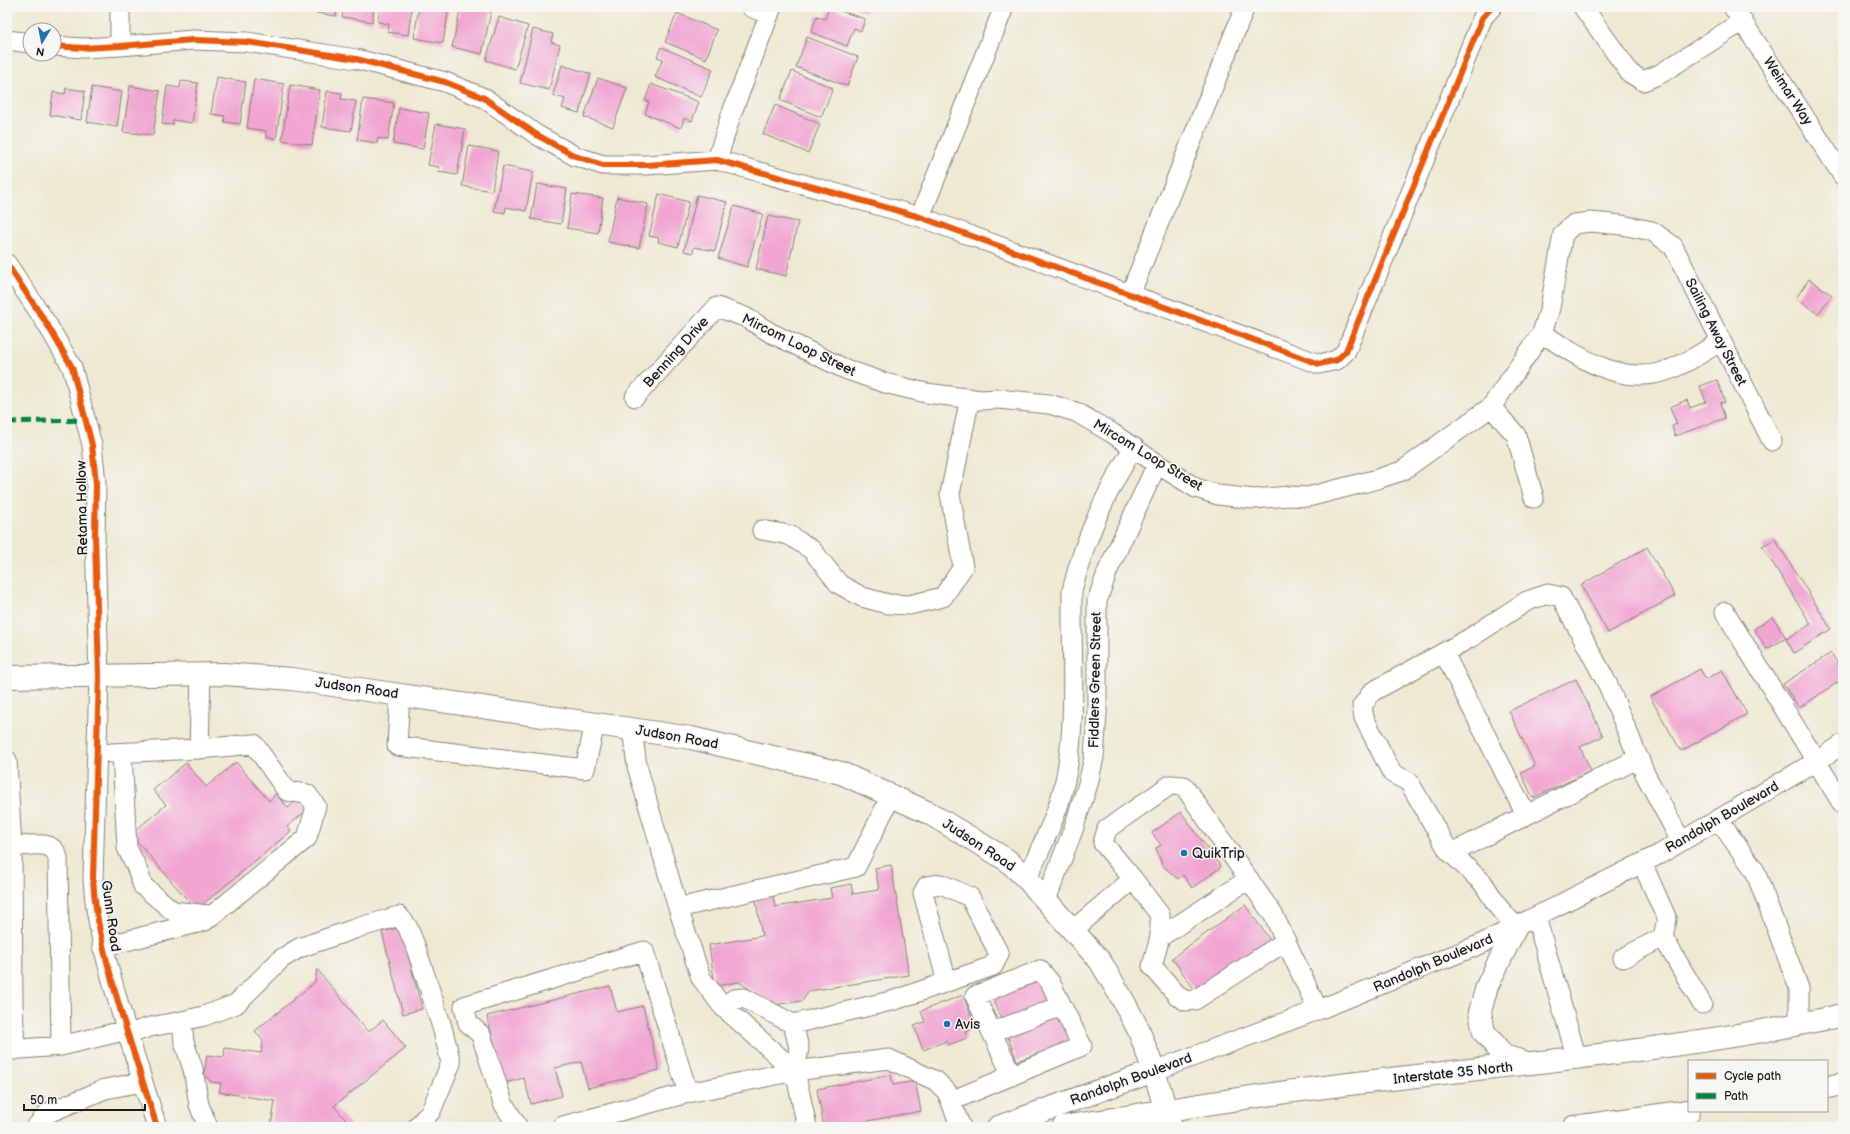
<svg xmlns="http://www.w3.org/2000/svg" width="1850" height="1134" viewBox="0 0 1850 1134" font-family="'Balsamiq Sans',sans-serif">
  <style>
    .building { fill: #f1a6d1 }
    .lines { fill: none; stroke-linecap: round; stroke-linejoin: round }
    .minor-casing { stroke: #858277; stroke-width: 21 }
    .major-casing { stroke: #858277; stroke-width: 24 }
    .highway-casing { stroke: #858277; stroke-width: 24 }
    .minor { stroke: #fff; stroke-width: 19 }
    .major { stroke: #fff; stroke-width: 22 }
    .highway { stroke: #fff; stroke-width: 22 }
    .quiet { stroke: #00873e; stroke-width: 5; stroke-dasharray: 10 5; stroke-linecap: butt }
    .cycleway-casing { stroke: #f6f6f2; stroke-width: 8 }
    .cycleway { stroke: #e8590c; stroke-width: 6 }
    .poi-dot { fill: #1f6fb2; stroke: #f6f6f2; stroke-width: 1.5 }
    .labels { text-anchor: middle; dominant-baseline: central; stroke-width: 3; stroke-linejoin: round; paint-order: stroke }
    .street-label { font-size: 14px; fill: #1c1c1c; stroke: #f6f6f2 }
    .poi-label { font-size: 14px; fill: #1c1c1c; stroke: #f6f6f2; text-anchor: start }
  </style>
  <rect width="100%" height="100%" fill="#f6f6f2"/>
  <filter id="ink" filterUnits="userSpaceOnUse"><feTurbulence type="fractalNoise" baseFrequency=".025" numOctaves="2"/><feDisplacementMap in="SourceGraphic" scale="8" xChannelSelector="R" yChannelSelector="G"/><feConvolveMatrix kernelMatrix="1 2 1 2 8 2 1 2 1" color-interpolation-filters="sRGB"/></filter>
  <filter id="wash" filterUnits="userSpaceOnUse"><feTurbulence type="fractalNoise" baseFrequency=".012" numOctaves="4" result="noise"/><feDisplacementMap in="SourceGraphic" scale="16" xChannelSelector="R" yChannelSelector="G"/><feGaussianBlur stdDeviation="0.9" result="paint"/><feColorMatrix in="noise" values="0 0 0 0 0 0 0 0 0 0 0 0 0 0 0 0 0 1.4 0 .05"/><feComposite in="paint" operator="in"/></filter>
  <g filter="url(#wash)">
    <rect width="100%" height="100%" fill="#eee9d2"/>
    <g id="blocks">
      <!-- building -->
      <path class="building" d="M306,7H337L336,16L305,11Z
        M344,7H374L372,22L342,17Z
        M380,7H412L408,35L388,32L389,24L378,22Z
        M419,7H449L443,43L414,38Z
        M461,7H492L482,54L452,47Z
        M829,7L865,19L861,31L854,28L847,46L811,32L817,16L825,19Z
        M853,7H869L866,13Z
        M677,13L717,30L706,59L665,42Z
        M499,17L528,26L515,69L486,60Z
        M533,29L553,34L551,42L560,45L549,90L520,83Z
        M807,37L858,57L847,86L796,67Z
        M661,47L713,69L701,97L655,77L663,59L657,57Z
        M562,65L591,74L579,113L562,108L565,99L553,95Z
        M792,71L833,88L821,117L780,100Z
        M217,77L246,82L240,124L224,122L225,116L211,114Z
        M598,78L627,88L613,127L584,117Z
        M254,79L284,84L276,139L266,137V131L247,128Z
        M181,81L198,83L192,123L173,120V125L162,124L167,86L180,88Z
        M651,84L699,102L692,121L684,118L681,128L645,114L649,102L645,101Z
        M290,85L320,90L312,145L282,140Z
        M130,86L160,91L153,135L123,132Z
        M92,87L122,92L117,127L87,122Z
        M66,88L85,91L81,120L50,115L53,92L65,94Z
        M327,91L342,93L341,99L356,101L351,131L322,127Z
        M363,99L394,103L388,140L378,138L377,143L357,140Z
        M775,105L820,124L808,153L763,134Z
        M399,108L429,113L423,149L393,144Z
        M436,124L465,129L457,175L438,172L439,167L428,165Z
        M469,146L498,151L492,191L462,186Z
        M503,166L533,172L526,211L506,207L505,213L494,211Z
        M537,184L567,189L561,224L531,219Z
        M572,194L603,198L598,233L567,228Z
        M659,194L689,202L678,247L658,242L659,238L649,236Z
        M697,195L727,202L715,251L694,247L693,253L684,251Z
        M617,197L648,204L639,248L608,242Z
        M734,206L763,214L747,267L718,258Z
        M768,216L798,222L786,276L756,269Z
        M1809,279L1832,295L1818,314L1796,298Z
        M1717,380L1725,402L1720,403L1725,418L1675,436L1672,426L1677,424L1670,407L1687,400L1690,408L1706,402L1700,386Z
        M1775,539L1831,629L1794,653L1786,639L1811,624L1762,546Z
        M1647,547L1675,596L1608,633L1581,585Z
        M1773,617L1786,638L1767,649L1754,629Z
        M1831,653L1843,672V679L1799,708L1783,684Z
        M1700,669L1706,679L1722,670L1747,714L1681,751L1650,697Z
        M1576,679L1603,736L1580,747L1591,771L1533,798L1521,773L1535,766L1509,711Z
        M236,762L269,801L276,794L288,808L299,798L308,809L287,827L291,831L196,910L131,834L166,805L153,790L186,763L206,787Z
        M1181,812L1221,867L1192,888L1183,875L1178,879L1162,865L1156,848L1161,845L1152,833Z
        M891,865L909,975L809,991L802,1001L773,1005L739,982L715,986L709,945L762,936L755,895L772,892L775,907L832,898L830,888L851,884L853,894L879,890L875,868Z
        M1245,905L1270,940L1197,993L1172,958Z
        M401,927L422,1009L403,1014L382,932Z
        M317,969L368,1032L383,1020L406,1048L334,1106L352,1127H271L275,1101L219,1092L221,1083L211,1082L204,1074L207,1055L224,1057L225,1048L261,1053L263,1041L255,1031L315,982Z
        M1045,975L1070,1042L1017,1061L992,994Z
        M610,986L617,1012L643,1006L659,1070L588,1088L581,1062L555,1068L562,1096L531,1104L524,1078L504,1083L487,1016Z
        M963,995L976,1028L965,1032L967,1038L948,1045L946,1041L923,1050L914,1026L925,1022L921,1011Z
        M891,1075L893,1085L915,1081L921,1111L835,1127H824L817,1089Z"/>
    </g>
  </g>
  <g filter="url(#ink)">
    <use href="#blocks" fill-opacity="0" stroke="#858277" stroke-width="1"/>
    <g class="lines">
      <!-- minor casing -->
      <g class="minor-casing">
        <path id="minor" d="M120,7V46
          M751,7L769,15
          M1583,7L1630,73L1643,81L1660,74L1743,21
          M1733,7L1843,176
          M7,40L30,43
          M54,46L83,48L120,46L193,40L247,42L356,59L445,82L484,98L537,135L575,156L603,165H647L717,160L920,217L1319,364L1337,360L1346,351L1483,17L1492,7
          M717,160L731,115L772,7
          M920,217L1004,7
          M7,264L47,324L72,367L92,445L96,483L95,536L99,677L93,879C96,929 110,974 124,1022C135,1057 146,1092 157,1127
          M1130,295L1245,7
          M1542,333C1582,360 1629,391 1678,366C1693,359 1707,350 1721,341
          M635,397L717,307L745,317L771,333L845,369L885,383L926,393L981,400L998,399L1049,404L1076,412L1112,433L1157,464L1196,488L1218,495L1254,499L1289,496L1308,497L1374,480L1402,471L1491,407L1542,333L1550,308L1563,234L1574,224L1591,222L1622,225L1652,231L1673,246L1772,441
          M1491,407L1516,435L1534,498
          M762,530L789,535L812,550L839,584L862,597L888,604L909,605L943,597L963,567L950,494L970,398
          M1725,612L1843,805
          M1444,653L1526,815
          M400,694L397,746L585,769L595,723
          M632,729L637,766L678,908L701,978L723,1007L795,1071
          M111,753L199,749L201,674
          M122,753L127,848L136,866L143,886L173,911L208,915
          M7,760L12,847H7
          M1718,819L1755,871L1799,988V1024
          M1452,853L1639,758
          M1642,863L1667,919L1663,937L1702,1004
          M1027,879C1038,853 1052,827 1060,800C1079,739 1071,655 1072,591C1084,539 1106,492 1134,447
          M1133,879L1160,915V937L1152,966L1178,996L1186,1001L1195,1000L1286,941
          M1046,900L1073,830L1088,784L1094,757L1097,713V601L1108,570L1157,464
          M678,908L856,867L891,796
          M1536,917L1577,1059
          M1516,927L1499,908L1483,883L1448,850L1409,782L1392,773L1364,718L1362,706L1372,692L1470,638L1527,601L1548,594L1561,597L1608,685L1645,774L1681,841
          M1073,930L1133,879L1103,843L1107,829L1170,785L1184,786L1274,916L1318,1010
          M1160,937L1249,879
          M102,947L205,921L307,838L316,806L307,794L287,791L254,744L199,749
          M1623,958L1663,937
          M7,1003H13L12,847C29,846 53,838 58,858L61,1046
          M13,1003L15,1050
          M723,1007L734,999L744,998L793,1024
          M992,1032L1062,1006
          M128,1034L150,1027L182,1021
          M7,1050L61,1046L127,1030
          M1154,1071L1318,1010L1481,944L1660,854L1817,761L1843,744
          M951,1101L1082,1046L1050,982L1040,970L975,996L1012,1076
          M563,1126L688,1093
          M36,1127L48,1113L105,1089L143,1082
          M208,1127L199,1105L193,1069L184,1042L182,1021L204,1016L236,1004L281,959L299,948L357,928L399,916L407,926L415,945L442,1027L451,1063L431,1111L417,1127
          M518,1127L503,1103L481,1035L468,1023L464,1006L644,951L688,1093L795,1071L889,1059L936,1081L947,1092L961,1127
          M807,1127L795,1071L799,1048L793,1024L895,1000L993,966L999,954L970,897L941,884L927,886L923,893L947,982"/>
      </g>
      <!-- major casing -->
      <g class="major-casing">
        <path id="major" d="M7,677L224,674L292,679L691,738L841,773L929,813L1007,860L1027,879L1100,961L1123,1000L1139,1031L1154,1071L1171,1127
          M1516,927L1487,986L1480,1012L1484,1032L1504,1056L1527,1063
          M998,1127L1154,1071
          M1063,1127C1142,1115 1222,1100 1302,1090C1482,1066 1665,1054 1843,1015"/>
      </g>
      <!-- highway casing -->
      <g class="highway-casing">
        <path id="highway" d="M1827,1087L1843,1084
          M1574,1127L1689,1111"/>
      </g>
      <!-- minor -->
      <use href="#minor" class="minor"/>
      <!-- major -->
      <use href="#major" class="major"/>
      <!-- highway -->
      <use href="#highway" class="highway"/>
      <!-- quiet -->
      <path class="quiet" d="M7,422L86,420"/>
      <!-- cycleway casing -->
      <g class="cycleway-casing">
        <path id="cycleway" d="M54,46L83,48L120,46L193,40L247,42L356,59L445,82L484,98L537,135L575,156L603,165H647L717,160L920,217L1319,364L1337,360L1346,351L1483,17L1492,7
          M7,264L47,324L72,367L92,445L96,483L95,536L99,677L93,879C96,929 110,974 124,1022C135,1057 146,1092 157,1127"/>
      </g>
      <!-- cycleway -->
      <use href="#cycleway" class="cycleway"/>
    </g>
  </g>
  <!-- markers -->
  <g class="poi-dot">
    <circle cx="1184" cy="853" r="4"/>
    <circle cx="947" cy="1024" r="4"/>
  </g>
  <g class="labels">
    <!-- street labels -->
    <g class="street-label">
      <text transform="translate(1788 91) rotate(57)">Weimar Way</text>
      <text transform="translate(1716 332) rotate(63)">Sailing Away Street</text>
      <text transform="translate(799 345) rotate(26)">Mircom Loop Street</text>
      <text transform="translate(676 352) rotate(-48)">Benning Drive</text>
      <text transform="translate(1148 455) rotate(31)">Mircom Loop Street</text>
      <text transform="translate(82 508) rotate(-91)">Retama Hollow</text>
      <text transform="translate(1095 680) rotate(-89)">Fiddlers Green Street</text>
      <text transform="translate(357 688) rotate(8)">Judson Road</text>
      <text transform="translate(677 737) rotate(10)">Judson Road</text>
      <text transform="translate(1722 817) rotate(-30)">Randolph Boulevard</text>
      <text transform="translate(979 845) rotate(33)">Judson Road</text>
      <text transform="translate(111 916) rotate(82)">Gunn Road</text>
      <text transform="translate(1433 963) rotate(-23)">Randolph Boulevard</text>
      <text transform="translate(1453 1073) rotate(-6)">Interstate 35 North</text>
      <text transform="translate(1131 1079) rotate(-20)">Randolph Boulevard</text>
    </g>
    <!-- poi labels -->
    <g class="poi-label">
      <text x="1192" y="853">QuikTrip</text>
      <text x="955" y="1024">Avis</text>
    </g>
  </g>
  <!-- margin -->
  <rect width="1850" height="1134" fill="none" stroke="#f6f6f2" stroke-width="24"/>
  <!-- legend -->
  <rect x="1688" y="1060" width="140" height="52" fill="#f6f6f2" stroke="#9f9f9c"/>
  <rect x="1696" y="1073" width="20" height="6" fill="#e8590c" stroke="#9f9f9c"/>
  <text x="1724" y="1080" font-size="12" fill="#1c1c1c">Cycle path</text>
  <rect x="1696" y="1093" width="20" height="6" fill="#00873e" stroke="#9f9f9c"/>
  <text x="1724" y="1100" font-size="12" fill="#1c1c1c">Path</text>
  <!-- north arrow -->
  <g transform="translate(42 42) rotate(190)"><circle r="19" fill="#f6f6f2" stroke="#9f9f9c"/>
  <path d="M0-3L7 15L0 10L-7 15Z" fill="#1f6fb2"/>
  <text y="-6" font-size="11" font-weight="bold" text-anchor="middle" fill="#1c1c1c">N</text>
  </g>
  <!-- scale -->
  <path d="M24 1104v6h121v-6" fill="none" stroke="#1c1c1c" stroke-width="2"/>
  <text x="30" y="1104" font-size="12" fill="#1c1c1c" stroke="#f6f6f2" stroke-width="3" paint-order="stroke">50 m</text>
</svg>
